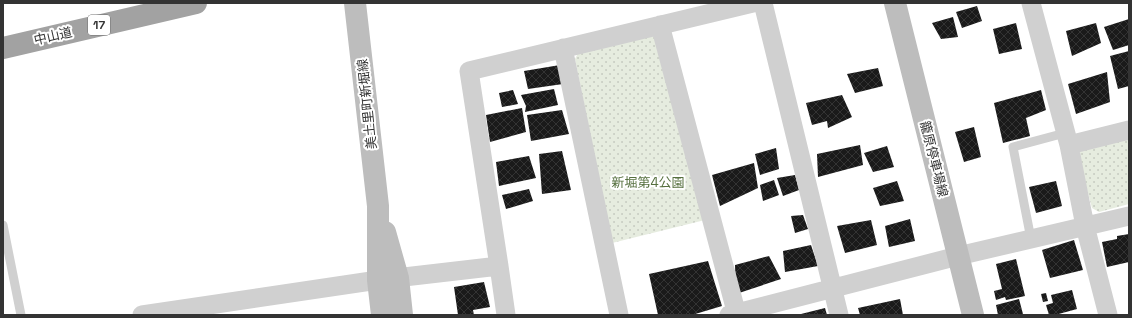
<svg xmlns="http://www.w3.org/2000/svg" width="1132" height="318" viewBox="0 0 1132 318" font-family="'Space Grotesk','Noto Sans JP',sans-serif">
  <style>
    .park { fill: url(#park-dots) }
    .building { fill: url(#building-cross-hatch) }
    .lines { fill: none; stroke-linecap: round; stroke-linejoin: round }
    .service { stroke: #d0d0d0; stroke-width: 9 }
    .minor { stroke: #d0d0d0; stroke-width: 19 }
    .secondary { stroke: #bdbdbd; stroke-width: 22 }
    .trunk { stroke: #a2a2a2; stroke-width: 22 }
    .labels { text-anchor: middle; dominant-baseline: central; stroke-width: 4; stroke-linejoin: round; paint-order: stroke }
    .shield { fill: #fff; stroke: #707070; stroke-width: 1 }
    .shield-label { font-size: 12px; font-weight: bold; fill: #333 }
    .street-label { font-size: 13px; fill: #333; stroke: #fff }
    .park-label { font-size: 13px; fill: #56703f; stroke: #fff }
  </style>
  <defs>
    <pattern id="park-dots" width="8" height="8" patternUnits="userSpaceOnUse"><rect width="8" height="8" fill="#e6ecdf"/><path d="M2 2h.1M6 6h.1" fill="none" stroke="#c6cbc0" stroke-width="1.8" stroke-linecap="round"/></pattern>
    <pattern id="building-cross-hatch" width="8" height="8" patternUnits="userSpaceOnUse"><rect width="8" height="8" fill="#1a1a1a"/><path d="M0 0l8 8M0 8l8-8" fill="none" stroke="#333"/></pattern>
  </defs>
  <rect width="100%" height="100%" fill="#fff"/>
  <!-- park -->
  <path class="park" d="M652,34L660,39L705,220L612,243L575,59L579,51Z
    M1129,135V204L1099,212L1092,208L1078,156L1083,147Z"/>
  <!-- building -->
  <path class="building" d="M977,6L982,21L962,28L956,12Z
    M953,17L958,37L941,39L932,23Z
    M1129,19V45L1113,50L1104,27Z
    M1016,23L1022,49L999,54L993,29Z
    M1096,23L1101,43L1072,56L1066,31Z
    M1129,51V86L1118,89L1110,56Z
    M560,65L563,84L528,89L524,71Z
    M878,68L883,86L855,93L847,74Z
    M1107,72L1110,102L1076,114L1068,84Z
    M554,89L558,105L525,112L526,106L521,95Z
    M513,90L518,104L502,107L499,93Z
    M1041,90L1046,110L1026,118L1030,136L1003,143L994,103Z
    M842,95L852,117L828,128L827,121L812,125L806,103Z
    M522,108L526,132L490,142L486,115Z
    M562,110L569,134L531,141L527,115Z
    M974,127L981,157L964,162L955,132Z
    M860,145L863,165L818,177L817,154Z
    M887,146L894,167L873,172L864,153Z
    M776,148L779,169L760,175L755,154Z
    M562,151L571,190L542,194L539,154Z
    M529,156L536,178L499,186L496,162Z
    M754,163L758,188L720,206L712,175Z
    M795,175L799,190L783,196L777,178Z
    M774,180L779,195L763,201L760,185Z
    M897,181L904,201L880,206L873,188Z
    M1056,181L1062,206L1036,213L1029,187Z
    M529,189L533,201L506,209L502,195Z
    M803,215L808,229L795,233L791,216Z
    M910,219L915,241L889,247L885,226Z
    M871,220L877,245L845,253L837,226Z
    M1129,234V262L1107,267L1102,242L1117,239V236Z
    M1074,240L1083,270L1050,278L1042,250Z
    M811,245L818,266L785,272L783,251Z
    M769,256L781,279L736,294L735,265Z
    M1016,259L1025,296L1006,300L1005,297L996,300L994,291L1002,289L996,264Z
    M708,261L722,306L692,315H658L649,274Z
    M484,282L490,307L473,310L474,315H458L454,287Z
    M1072,290L1077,309L1055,315H1049L1046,305L1053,303L1051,295Z
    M1046,293L1048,301L1043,302L1041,294Z
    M900,299L903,315H860L858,308Z
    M1019,299L1023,314L1018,315H998L996,305Z
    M825,308L827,315H801V314Z"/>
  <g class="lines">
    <!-- service -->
    <path class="service" d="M3,225L21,315
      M1031,239L1013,147L1065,133"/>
    <!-- minor -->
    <path class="minor" d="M763,3L839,315
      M1031,3L1069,145L1085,226L1108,315
      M660,25L737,315
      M563,48L619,315
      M1069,145L1129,130
      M499,266L469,71L753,3
      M142,315L378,280L499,266L506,315
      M729,315L958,256L1129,216"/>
    <!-- secondary -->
    <path class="secondary" d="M355,3L378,206V280L382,315
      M895,3L973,315
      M385,232L398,278L402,315"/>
    <!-- trunk -->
    <path class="trunk" d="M3,48L196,3"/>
  </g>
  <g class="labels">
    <!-- shield labels -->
    <rect class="shield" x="88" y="15" width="22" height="20" rx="3"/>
    <g class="shield-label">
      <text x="99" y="25">17</text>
    </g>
    <!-- street labels -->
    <g class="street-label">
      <text transform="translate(53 36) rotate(-13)">中山道</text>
      <text transform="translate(367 104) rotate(-96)">美土里町新堀線</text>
      <text transform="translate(934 159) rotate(76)">籠原停車場線</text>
    </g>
    <!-- park labels -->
    <g class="park-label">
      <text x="648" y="182">新堀第4公園</text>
    </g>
  </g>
  <!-- border -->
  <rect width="1132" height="318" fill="none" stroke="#333333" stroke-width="8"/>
</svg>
